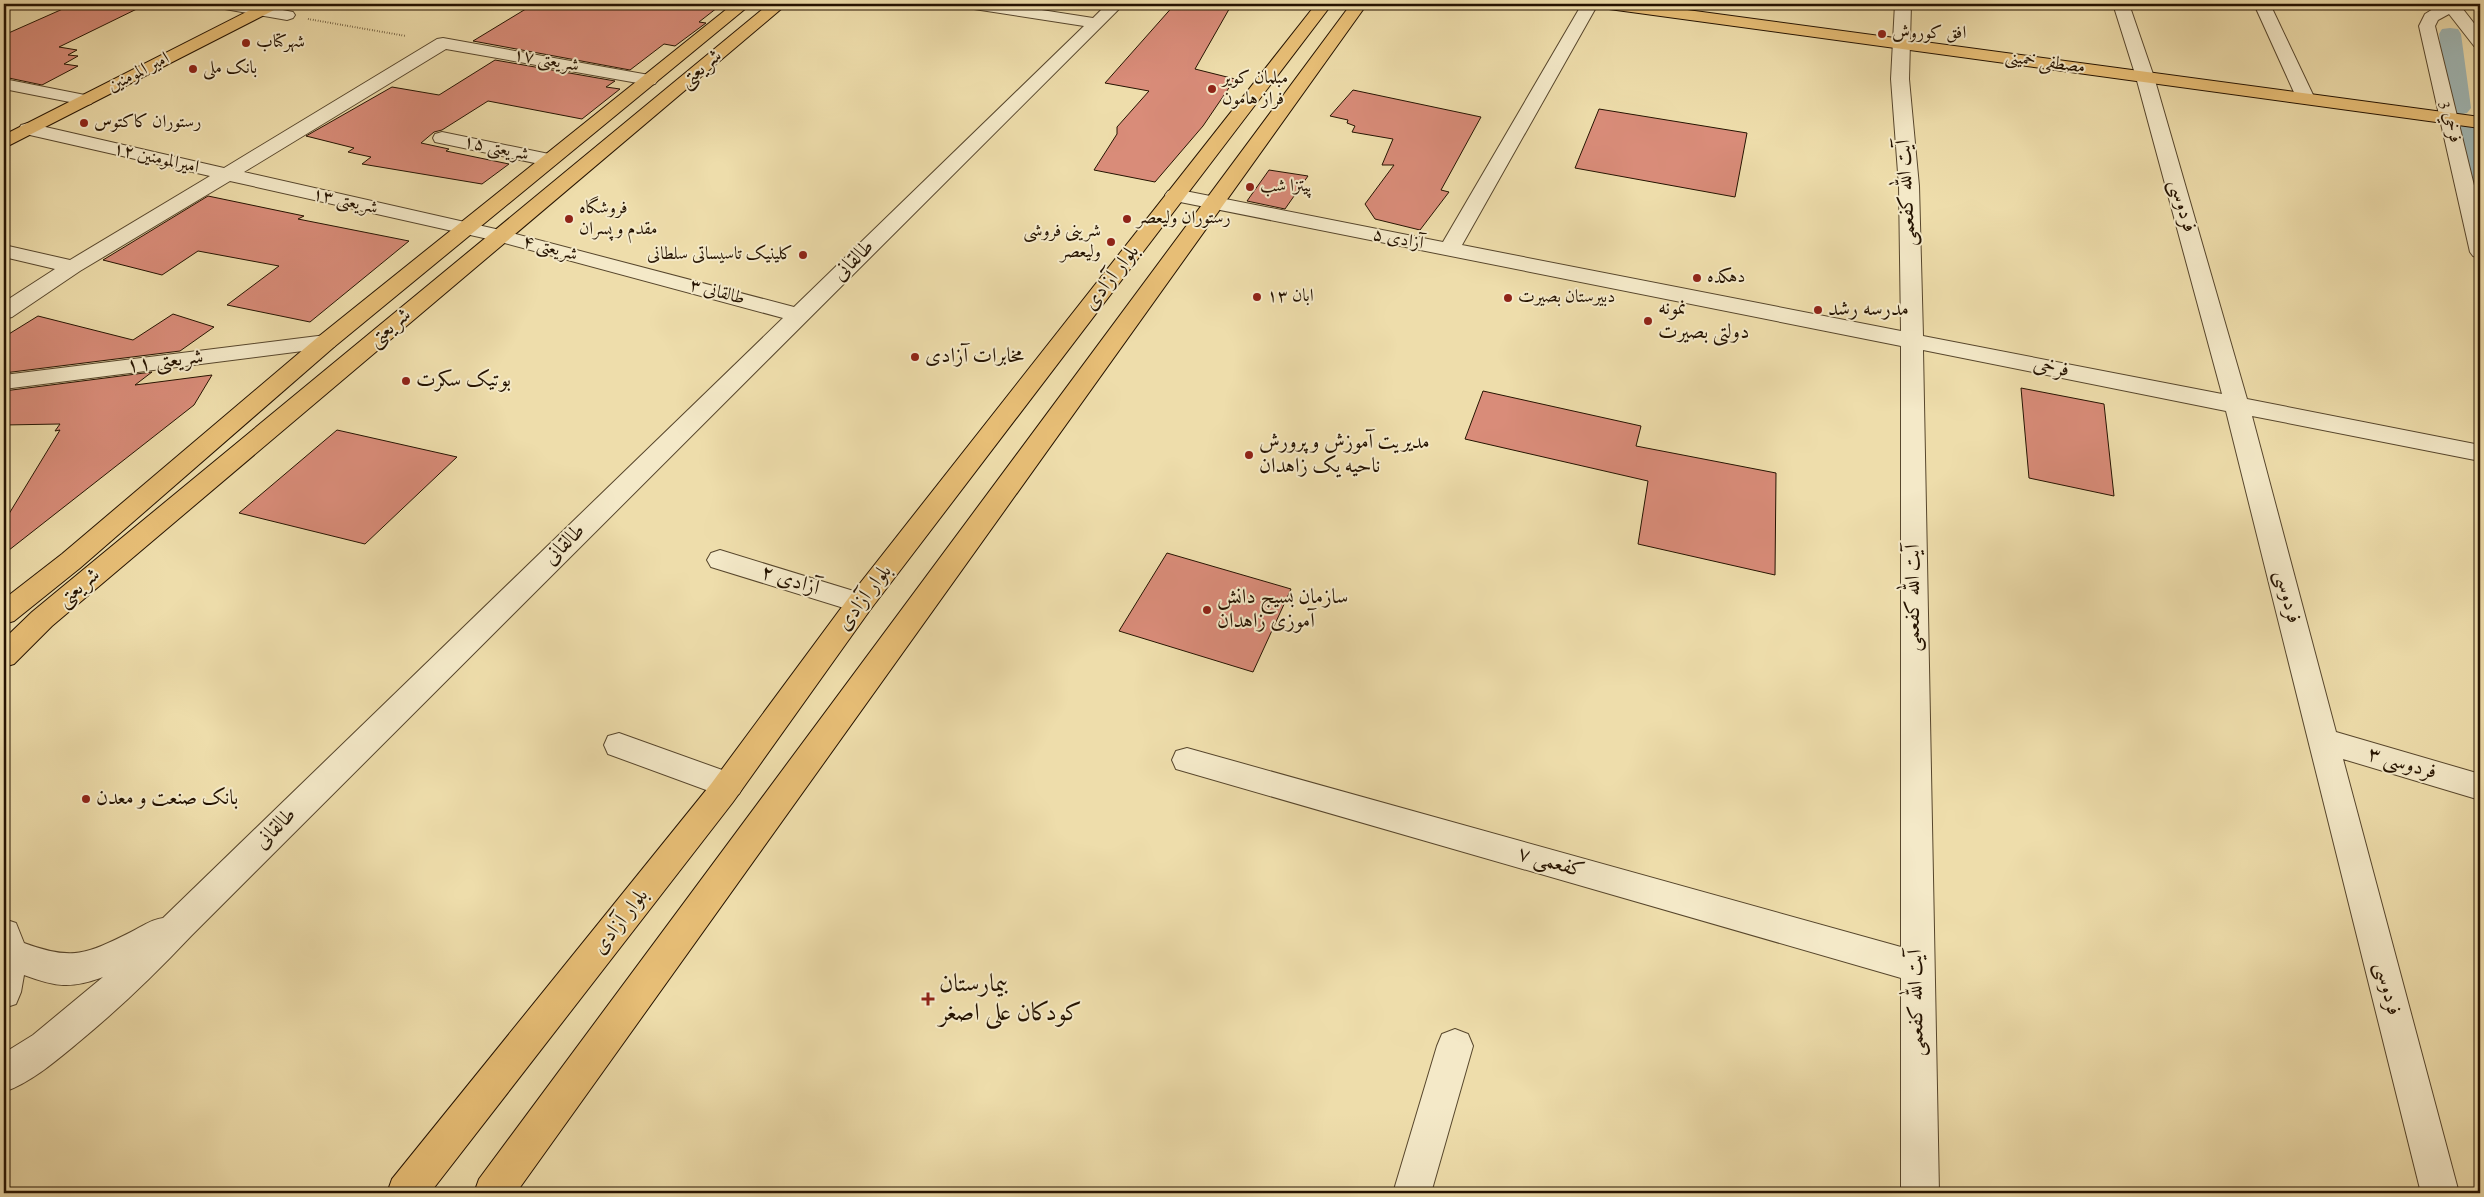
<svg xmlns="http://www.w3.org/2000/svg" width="2484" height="1197" viewBox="0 0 2484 1197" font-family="'Sorts Mill Goudy',Amiri,serif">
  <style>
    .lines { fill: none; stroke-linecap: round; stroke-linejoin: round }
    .canal { fill: #a0b8b6; fill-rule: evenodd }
    .building { fill: #d98c79; stroke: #251301 }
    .minor-casing { stroke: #57462c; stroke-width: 2 }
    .major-casing { stroke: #251301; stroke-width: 2 }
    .path { stroke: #251301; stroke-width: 2; stroke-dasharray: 0.5 2; stroke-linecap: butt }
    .minor { fill: #f4e9c8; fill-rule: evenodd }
    .major { fill: #e7be76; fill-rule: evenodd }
    .poi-dot { fill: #8f2418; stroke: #f4e9c8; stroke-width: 2 }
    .labels { text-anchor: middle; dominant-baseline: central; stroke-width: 4; stroke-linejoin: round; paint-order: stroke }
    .far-poi-label { font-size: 18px; fill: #251301; stroke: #f4e9c8; text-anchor: start }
    .far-street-label { font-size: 18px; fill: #251301; stroke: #f4e9c8 }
    .street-label { font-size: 21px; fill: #251301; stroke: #f4e9c8 }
    .poi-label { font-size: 21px; fill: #251301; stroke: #f4e9c8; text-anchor: start }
    .near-poi-label { font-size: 25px; fill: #251301; stroke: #f4e9c8; text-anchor: start }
  </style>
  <rect width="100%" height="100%" fill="#eeddab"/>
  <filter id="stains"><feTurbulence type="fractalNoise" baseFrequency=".004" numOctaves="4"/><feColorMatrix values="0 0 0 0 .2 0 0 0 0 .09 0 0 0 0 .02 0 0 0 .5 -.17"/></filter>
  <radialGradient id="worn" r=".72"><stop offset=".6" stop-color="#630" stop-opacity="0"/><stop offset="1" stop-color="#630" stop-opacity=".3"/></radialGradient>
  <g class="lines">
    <!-- canal -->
    <path class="canal" d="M2450,28L2458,29L2461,34L2471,108L2467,113L2459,115L2451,113L2447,108L2439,34L2442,29Z
      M2466,121L2474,123C2484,138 2481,188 2480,207L2471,204C2456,183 2456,153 2454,128L2458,123Z"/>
  </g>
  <!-- building -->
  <path class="building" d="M74,4H147L59,47L77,50L68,55L78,56L64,64L78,66L42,85L4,77V35Z
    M534,4H722L699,22L706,23L675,46L664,44L630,70L473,41Z
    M1175,4H1232L1195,69L1235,79L1203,126L1155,182L1094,170L1117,134V127L1149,91L1105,83Z
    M495,60L615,81L606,87L620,89L582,119L488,101L442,130L434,132L421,143L449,149L446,151L509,164L482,184L362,164L371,157L348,152L354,148L306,136L392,87L439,95Z
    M1353,90L1481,117L1441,190L1449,192L1420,230L1375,219L1365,204L1394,165H1382L1393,139L1352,132L1355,126L1347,123L1348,120L1330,116Z
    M1599,109L1747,133L1735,197L1575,168Z
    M1269,170L1308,176L1285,209L1247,201Z
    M208,196L304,216L298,219L409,241L310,322L227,305L279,266L198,251L162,275L103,260Z
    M173,314L214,327L180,351L4,373V337L38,316L133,340Z
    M152,372L135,385L212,375L194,405L4,554V522L60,430L55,431L60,424L4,425V391Z
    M2021,388L2104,404L2114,496L2029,478Z
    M1483,391L1641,426L1636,446L1776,473L1775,575L1638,544L1648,481L1465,439Z
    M337,430L457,457L365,544L239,513Z
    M1167,553L1291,589L1253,672L1119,631Z"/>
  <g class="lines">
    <!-- minor casing -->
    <g class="minor-casing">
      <path id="minor" d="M217,4H251L293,12L295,15L293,18L287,20L225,9Z
        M966,4H1004L1093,18L1107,4H1124L191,936C156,973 120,1008 80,1041C57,1060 32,1082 4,1092V1053L33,1035L103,977C71,989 56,987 24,975L21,992L16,1004L4,1008V919L16,923L24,943C72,961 87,954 131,932C141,927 152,919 163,918L783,318L497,241L230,181L80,271L12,317L4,319V302L55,269L4,257V245L70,260L210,176L21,133L19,129L21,125L28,123L224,168L437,39L443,38L649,75L655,76L658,80L655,84L649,85L446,49L244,172L500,230L794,307L1084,26L974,9Z
        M1582,4H1598L1462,245L1901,331L1899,186L1891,79L1895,4H1911L1909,79L1919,186L1923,336L2222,394L2136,77L2113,4H2129L2154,77L2247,399L2480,445V461L2252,416L2336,732L2480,774V800L2343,759L2459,1193H2421L2226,411L1923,350L1939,1193H1901V978L1176,769L1172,760L1176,751L1187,748L1901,947V346L1175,201L1168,199L1165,195L1168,191L1175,189L1443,242Z
        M2254,4H2270L2315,99L2312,103H2300L2297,99Z
        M2441,4H2459L2480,31V47L2474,46L2449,14L2438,20L2435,26L2480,210V258L2473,256L2470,252L2419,26L2425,14Z
        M4,79L85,95L91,96L94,100L91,104L85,105L4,89Z
        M442,132L549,154L556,156L559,160L556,164L549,166L435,142L433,138L435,134Z
        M326,335L334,337L337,342L334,347L4,389V375Z
        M720,550L870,596L874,603L870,610L860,613L711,567L707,560L711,553Z
        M619,733L739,776L744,785L739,794L728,798L608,754L604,745L608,736Z
        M1455,1029L1468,1034L1473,1046L1431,1193H1393L1437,1046L1442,1034Z"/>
    </g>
    <!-- major casing -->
    <g class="major-casing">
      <path id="major" d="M262,4H282L280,7L4,148V135Z
        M733,4H751L334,347L80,568L14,621L4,624V599L62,554L318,337Z
        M769,4H787L52,626L14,664L4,667V639L32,612Z
        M1316,4H1332L870,610L733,802L430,1193H387L392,1179L711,784L850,596Z
        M1351,4H1367L516,1193H474L479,1179Z
        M1601,4H1643L2480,117V128L1609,9Z"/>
    </g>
    <!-- path -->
    <path class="path" d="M308,19L406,36"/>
    <!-- minor -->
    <use href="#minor" class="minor"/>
    <!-- major -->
    <use href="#major" class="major"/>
  </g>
  <!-- markers -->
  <g class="poi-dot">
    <circle cx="1882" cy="34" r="5"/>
    <circle cx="246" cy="43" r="5"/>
    <circle cx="193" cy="69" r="5"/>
    <circle cx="1212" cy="89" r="5"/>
    <circle cx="84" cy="123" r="5"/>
    <circle cx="1250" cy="187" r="5"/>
    <circle cx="569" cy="219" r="5"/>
    <circle cx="1127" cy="219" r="5"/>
    <circle cx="1111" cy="242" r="5"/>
    <circle cx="803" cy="255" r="5"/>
    <circle cx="1697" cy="278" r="5"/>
    <circle cx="1257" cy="297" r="5"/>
    <circle cx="1508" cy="298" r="5"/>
    <circle cx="1818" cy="310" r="5"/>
    <circle cx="1648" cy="321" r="5"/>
    <circle cx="915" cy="357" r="5"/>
    <circle cx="406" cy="381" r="5"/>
    <circle cx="1249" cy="455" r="5"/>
    <circle cx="1207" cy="610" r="5"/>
    <circle cx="86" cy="799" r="5"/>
    <path d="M925.5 991.5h5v5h5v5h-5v5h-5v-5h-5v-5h5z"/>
  </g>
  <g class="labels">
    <!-- far-poi labels -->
    <g class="far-poi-label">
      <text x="1892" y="34">افق کوروش</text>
      <text x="256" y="43">شهرکتاب</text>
      <text x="203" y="69">بانک ملی</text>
      <text x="1222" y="79">مبلمان کویر<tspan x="1222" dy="21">فراز هامون</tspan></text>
      <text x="94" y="123">رستوران کاکتوس</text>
      <text x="1260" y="187">پیتزا شب</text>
      <text x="579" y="209">فروشگاه<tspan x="579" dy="21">مقدم و پسران</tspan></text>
      <text x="1137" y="219">رستوران ولیعصر</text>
      <text x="1101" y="232" text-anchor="end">شرینی فروشی<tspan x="1101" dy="21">ولیعصر</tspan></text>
      <text x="793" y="255" text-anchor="end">کلینیک تاسیساتی سلطانی</text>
      <text x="1707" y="278">دهکده</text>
      <text x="1267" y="297">۱۳ ابان</text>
      <text x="1518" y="298">دبیرستان بصیرت</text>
    </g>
    <!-- far-street labels -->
    <g class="far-street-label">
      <text transform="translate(546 61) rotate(10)">شریعتی ۱۷</text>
      <text transform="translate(2045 63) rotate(8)">مصطفی خمینی</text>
      <text transform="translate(139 73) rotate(-27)">امیر المومنین</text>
      <text transform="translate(2450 122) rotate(77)">فرخي 3</text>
      <text transform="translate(496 149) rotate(12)">شریعتی ۱۵</text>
      <text transform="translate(156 159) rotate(13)">امیرالمومنین ۱۲</text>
      <text transform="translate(345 202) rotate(13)">شریعتی ۱۳</text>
      <text transform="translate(1398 240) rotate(11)">آزادی ۵</text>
      <text transform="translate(550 249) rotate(15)">شریعتی ۴</text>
      <text transform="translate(717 293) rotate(15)">طالقانی ۳</text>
    </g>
    <!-- street labels -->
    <g class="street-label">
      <text transform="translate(701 69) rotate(-40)">شریعتی</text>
      <text transform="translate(1907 193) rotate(-93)">آیت الله کفعمی</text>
      <text transform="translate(2182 206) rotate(74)">فردوسی</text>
      <text transform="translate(854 261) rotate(-45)">طالقانی</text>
      <text transform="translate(1112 278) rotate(-52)">بلوار آزادی</text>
      <text transform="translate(390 328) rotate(-40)">شریعتی</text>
      <text transform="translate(165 362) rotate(-7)">شریعتی ۱۱</text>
      <text transform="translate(2051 368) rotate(11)">فرخی</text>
      <text transform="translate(565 545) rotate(-45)">طالقانی</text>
      <text transform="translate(790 581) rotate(17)">آزادی ۲</text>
      <text transform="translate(79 588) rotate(-40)">شریعتی</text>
      <text transform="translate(2287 597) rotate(76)">فردوسی</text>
      <text transform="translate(865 598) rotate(-53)">بلوار آزادی</text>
      <text transform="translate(1914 598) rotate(-90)">آیت الله کفعمی</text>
      <text transform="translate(2402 764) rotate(16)">فردوسی ۳</text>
      <text transform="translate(276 829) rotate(-45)">طالقانی</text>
      <text transform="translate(1551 863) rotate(16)">کفعمی ۷</text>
      <text transform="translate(621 922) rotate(-52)">بلوار آزادی</text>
      <text transform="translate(2387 989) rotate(76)">فردوسی</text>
      <text transform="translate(1917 1003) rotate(-91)">آیت الله کفعمی</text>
    </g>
    <!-- poi labels -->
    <g class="poi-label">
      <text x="1658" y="309">نمونه<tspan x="1658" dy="24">دولتی بصیرت</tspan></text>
      <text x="1828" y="310">مدرسه رشد</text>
      <text x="925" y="357">مخابرات آزادی</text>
      <text x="416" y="381">بوتیک سکرت</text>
      <text x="1259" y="443">مدیریت آموزش و پرورش<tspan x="1259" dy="24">ناحیه یک زاهدان</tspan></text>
      <text x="1217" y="598">سازمان بسیج دانش<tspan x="1217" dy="24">آموزی زاهدان</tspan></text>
      <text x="96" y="799">بانک صنعت و معدن</text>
    </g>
    <!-- near-poi labels -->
    <g class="near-poi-label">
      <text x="939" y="985">بیمارستان<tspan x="939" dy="29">کودکان علی اصغر</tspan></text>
    </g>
  </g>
  <!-- margin -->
  <rect width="2484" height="1197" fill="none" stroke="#eeddab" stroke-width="20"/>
  <rect x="5" y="5" width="2474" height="1187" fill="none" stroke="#251301" stroke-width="2.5"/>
  <rect x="10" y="10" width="2464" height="1177" fill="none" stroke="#251301"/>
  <rect width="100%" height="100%" filter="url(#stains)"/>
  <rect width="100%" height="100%" fill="url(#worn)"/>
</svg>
